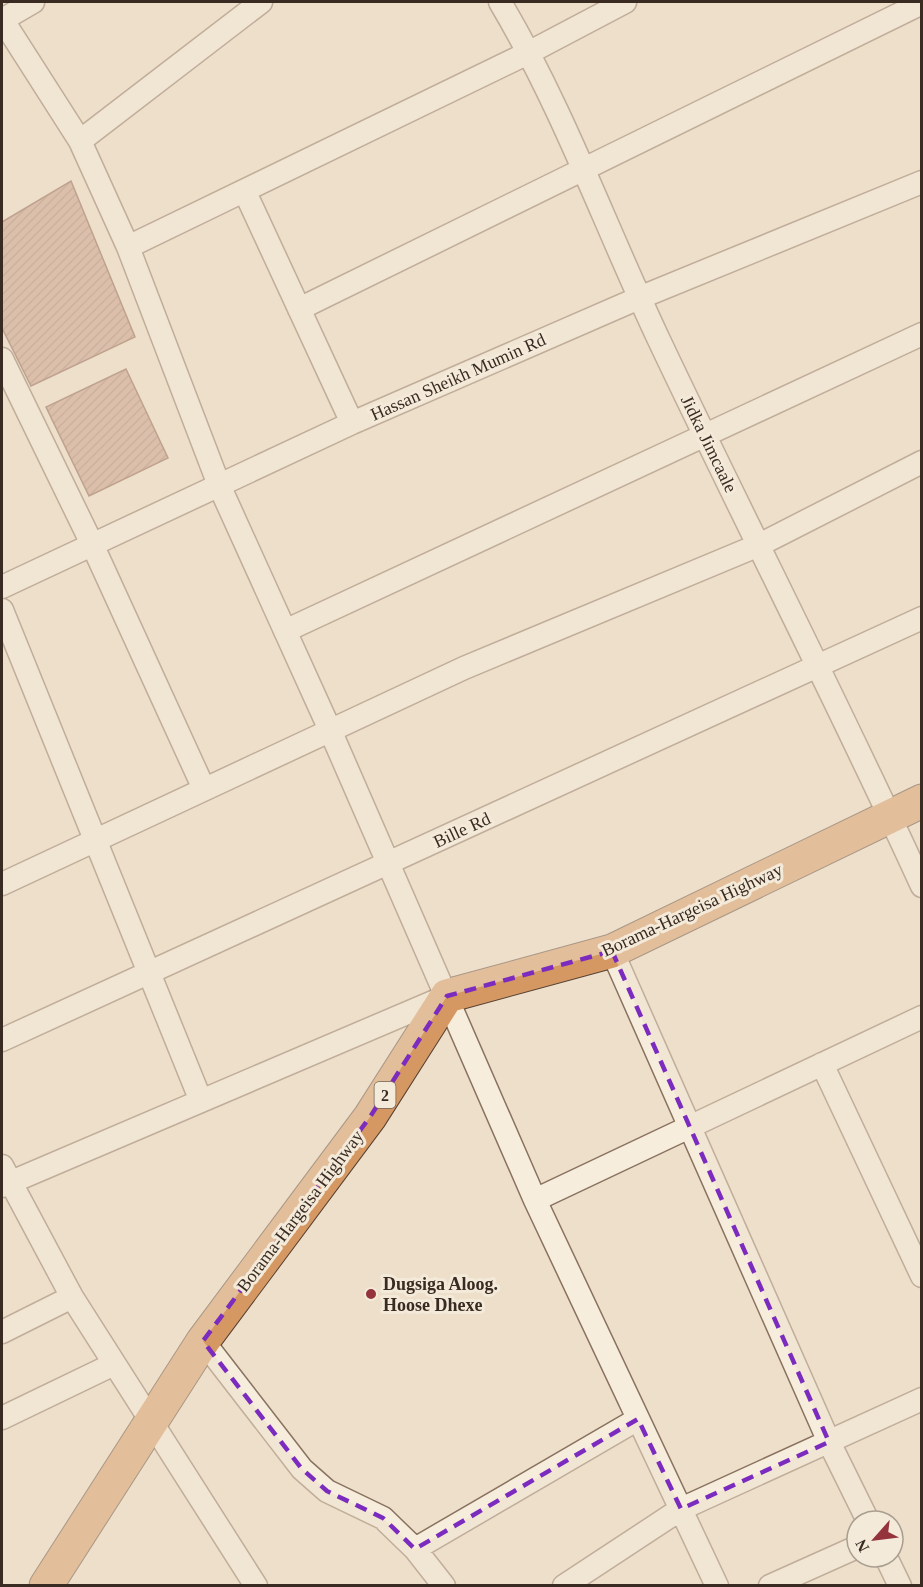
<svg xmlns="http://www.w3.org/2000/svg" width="923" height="1587" viewBox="0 0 923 1587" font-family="Georgia,serif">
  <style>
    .building { fill: url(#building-hatch); stroke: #865a47; stroke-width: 1.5 }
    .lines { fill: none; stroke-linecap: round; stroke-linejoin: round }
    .street-casing { stroke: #89725f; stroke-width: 25 }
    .highway-casing { stroke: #574133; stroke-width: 35 }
    .street { stroke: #f7eddd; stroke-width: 22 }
    .highway { stroke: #d59862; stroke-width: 33 }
    .marked { fill: none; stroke: #7b2cbf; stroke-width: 4.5; stroke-dasharray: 12 8; stroke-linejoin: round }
    .poi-dot { fill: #94333c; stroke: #f4eada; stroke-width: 2 }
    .labels { text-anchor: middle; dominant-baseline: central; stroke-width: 6; stroke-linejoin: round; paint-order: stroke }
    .shield { fill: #f4eada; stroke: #726459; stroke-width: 1.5 }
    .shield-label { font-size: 16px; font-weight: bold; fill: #3a2b22 }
    .street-label { font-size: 18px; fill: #3a2b22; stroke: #f4eada }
    .poi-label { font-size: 18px; font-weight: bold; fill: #3a2b22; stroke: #f4eada; text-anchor: start }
  </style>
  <defs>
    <pattern id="building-hatch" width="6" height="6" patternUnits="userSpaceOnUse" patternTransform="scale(1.5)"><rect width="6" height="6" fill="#c89983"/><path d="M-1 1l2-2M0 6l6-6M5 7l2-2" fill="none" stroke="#a37d6b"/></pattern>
  </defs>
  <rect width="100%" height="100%" fill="#eddfca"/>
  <!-- building -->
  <path class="building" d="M71,181L135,337L31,386L2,328V222Z
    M126,369L168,458L89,496L46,407Z"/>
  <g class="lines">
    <!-- street casing -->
    <g class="street-casing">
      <path id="street" d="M500,2C563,108 606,228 659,340C745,522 838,702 922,886
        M2,19L80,141L128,247L219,485L330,730L535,1200L717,1586
        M2,20L33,2
        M80,141L261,2
        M245,192L352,423
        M128,247L530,52L625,2
        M299,309L922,3
        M2,359L92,544L204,789
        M2,587L352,423L639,298L922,182
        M2,610L201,1101
        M285,631L922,334
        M2,884L464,668L759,545L922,462
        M612,951L829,1442L868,1521
        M2,1040L922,618
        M822,1064L922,1276
        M2,1166L72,1297L256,1586
        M2,1186L447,996
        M535,1200L922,1017
        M2,1332L72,1297
        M203,1341L302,1469L327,1491L383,1518L415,1549L444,1586
        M2,1418L114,1364
        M415,1549L638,1419
        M886,1557L900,1586
        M564,1586L681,1509L922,1399
        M770,1586L857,1547"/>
    </g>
    <!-- highway casing -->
    <g class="highway-casing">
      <path id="highway" d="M46,1586L203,1341L370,1117L447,996L612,951L922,801"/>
    </g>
    <!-- street -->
    <use href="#street" class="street"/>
    <!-- highway -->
    <use href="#highway" class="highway"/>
  </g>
  <!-- marked area -->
  <path d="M0 0H923V1587H0ZM612,951L829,1442L681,1509L638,1419L415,1549L383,1518L327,1491L302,1469L203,1341L370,1117L447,996Z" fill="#eddfca" fill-opacity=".55" fill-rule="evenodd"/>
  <path class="marked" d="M612,951L829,1442L681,1509L638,1419L415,1549L383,1518L327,1491L302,1469L203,1341L370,1117L447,996Z"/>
  <!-- markers -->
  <circle class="poi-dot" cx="371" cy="1294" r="6"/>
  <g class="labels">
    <!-- shield labels -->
    <rect class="shield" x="374.5" y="1082" width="21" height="26" rx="4.5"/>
    <g class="shield-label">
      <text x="385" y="1095">2</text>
    </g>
    <!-- street labels -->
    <g class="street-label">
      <text transform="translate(458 377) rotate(-24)">Hassan Sheikh Mumin Rd</text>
      <text transform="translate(709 444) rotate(64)">Jidka Jimcaale</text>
      <text transform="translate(462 830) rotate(-25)">Bille Rd</text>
      <text transform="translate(692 910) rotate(-25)">Borama-Hargeisa Highway</text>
      <text transform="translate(300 1211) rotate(-53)">Borama-Hargeisa Highway</text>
    </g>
    <!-- poi labels -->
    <g class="poi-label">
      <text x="383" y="1284">Dugsiga Aloog.<tspan x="383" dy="21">Hoose Dhexe</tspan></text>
    </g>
  </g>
  <!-- border -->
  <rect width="923" height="1587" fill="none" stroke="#3a2b22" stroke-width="6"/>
  <!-- north arrow -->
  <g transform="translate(875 1539) rotate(242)"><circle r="28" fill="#f4eada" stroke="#aa9e90" stroke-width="1.5"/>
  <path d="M0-4.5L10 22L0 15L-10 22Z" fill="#94333c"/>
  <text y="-9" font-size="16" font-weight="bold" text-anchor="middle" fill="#3a2b22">N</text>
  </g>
</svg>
